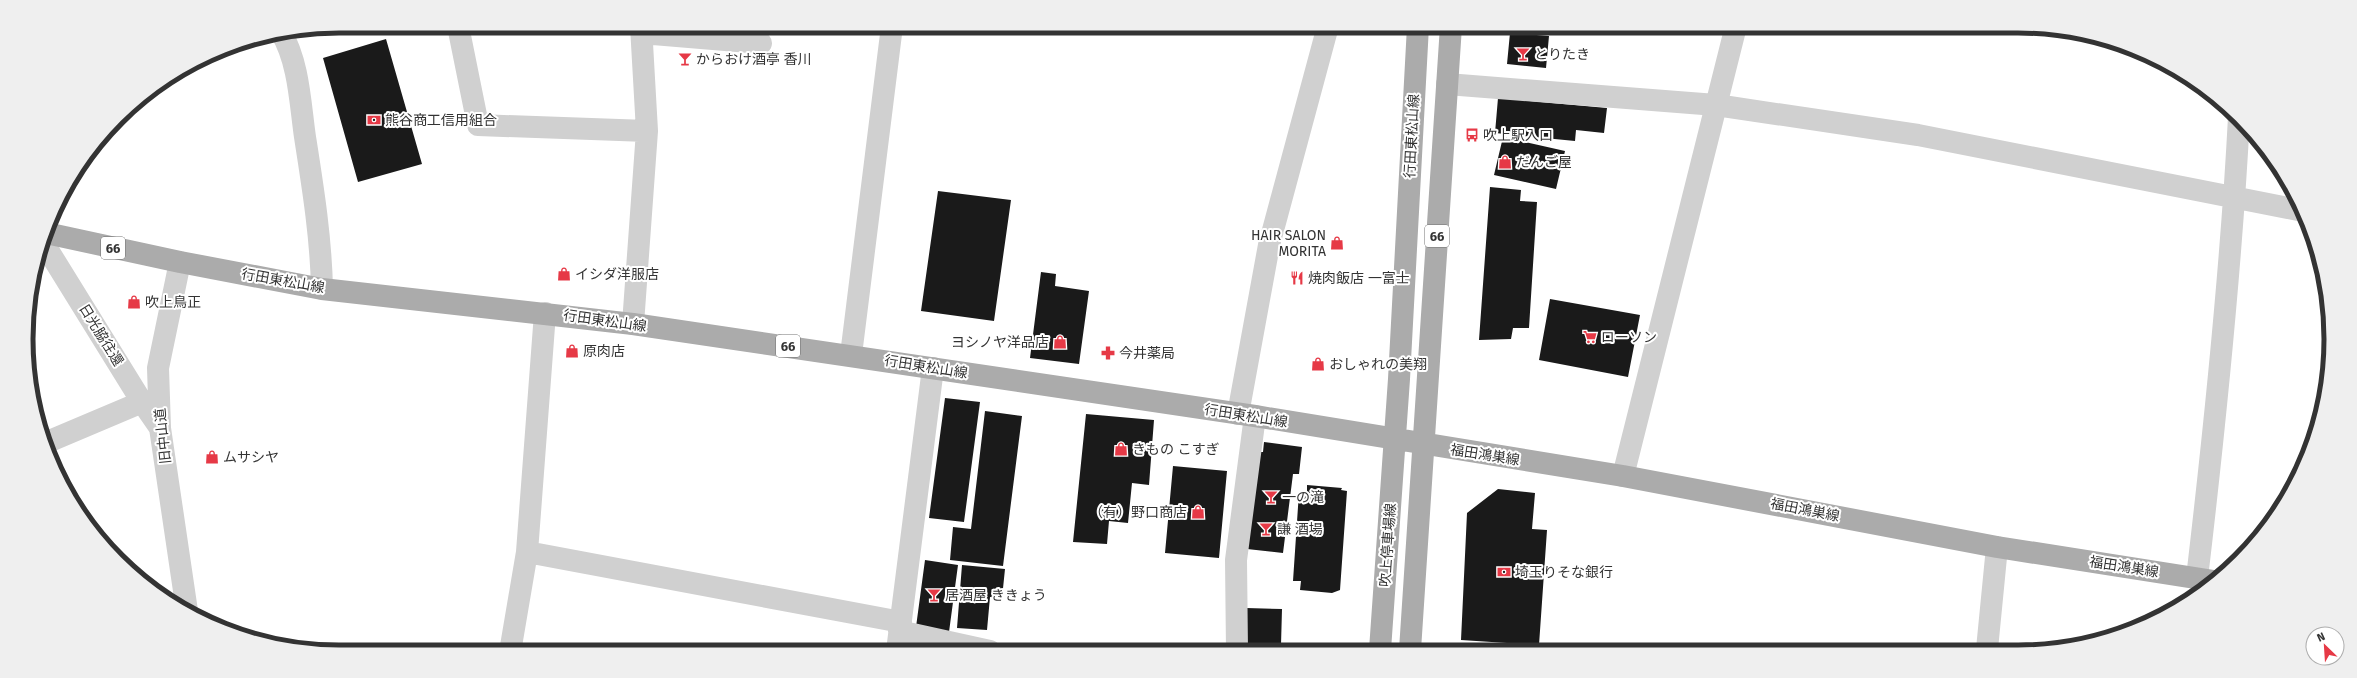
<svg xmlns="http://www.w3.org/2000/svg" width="2357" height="678" viewBox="0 0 2357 678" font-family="'Fira Sans','Noto Sans JP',sans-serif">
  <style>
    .building { fill: #1a1a1a }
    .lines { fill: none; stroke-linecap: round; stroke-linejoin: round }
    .minor { stroke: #d0d0d0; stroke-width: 22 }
    .major { stroke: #ababab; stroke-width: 22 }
    .labels { text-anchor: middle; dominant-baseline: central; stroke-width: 4; stroke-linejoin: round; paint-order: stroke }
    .shield { fill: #fff; stroke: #707070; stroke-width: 1 }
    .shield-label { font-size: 13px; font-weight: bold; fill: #333 }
    .poi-label { font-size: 14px; fill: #333; stroke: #fff; text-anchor: start }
    .street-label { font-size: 14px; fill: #333; stroke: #fff }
    .rim { fill: none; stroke: #333; stroke-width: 5 }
  </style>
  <rect width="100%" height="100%" fill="#fff"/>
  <!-- building -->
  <path class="building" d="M1510,33L1549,36L1546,68L1507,64Z
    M386,39L422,164L358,182L323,58Z
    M1498,98L1607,108L1604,133L1576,130L1575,141L1495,133Z
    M1503,137L1565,151L1556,189L1494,175Z
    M1490,187L1521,190L1520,201L1537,202L1529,328H1513L1511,339L1479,340Z
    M938,191L1011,200L994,321L921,311Z
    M1041,272L1056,274L1055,286L1089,291L1079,364L1030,358Z
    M1550,299L1640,315L1628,377L1539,360Z
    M945,398L980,402L964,522L929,518Z
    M985,411L1022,416L1003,566L950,560L953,527L971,529Z
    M1086,414L1154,420L1149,485L1132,483L1128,523L1109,521L1107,544L1073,542Z
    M1264,442L1302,447L1299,474H1293L1283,553L1247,549L1259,452H1263Z
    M1173,466L1227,471L1219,558L1165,553Z
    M1307,485L1342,488L1341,490L1347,491L1340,590L1332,593L1300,590L1301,581H1293L1299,492L1307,493Z
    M1498,489L1535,493L1532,529L1547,530L1539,645L1461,640L1467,513Z
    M925,560L958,565L949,632L916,627Z
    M962,565L1005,569L1002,598L990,597L987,630L957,628Z
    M1246,608L1282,609L1281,645H1299V651H1245Z"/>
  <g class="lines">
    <!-- minor -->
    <path class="minor" d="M458,26L478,125L647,131
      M281,32C299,63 300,102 305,137C313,188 321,238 322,289
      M641,33L761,43
      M1447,84L1716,105L1918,135L2303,211
      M43,242L142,402L160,428
      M180,262L158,368L160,428L187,611
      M633,324L647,131L641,26
      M851,355L892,26
      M1238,414L1269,245L1328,26
      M45,443L142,402
      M1623,476L1736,26
      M527,552L901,622
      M2197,578C2215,425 2231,271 2239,117
      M899,631L990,651
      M1987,649L1997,547
      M897,651L933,368
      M1237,651L1236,560L1255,416
      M510,652L527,552L545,313"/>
    <!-- major -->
    <path class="major" d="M46,233L180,262L322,289L633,324L1255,416L1623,476L1997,547L2214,581
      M1380,650L1399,379L1418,26
      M1410,650L1451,26"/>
  </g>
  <!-- icons -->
  <defs>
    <g id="bar-bare" transform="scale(1.08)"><path d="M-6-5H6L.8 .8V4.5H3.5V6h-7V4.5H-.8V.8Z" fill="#e63946" stroke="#fff" stroke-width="2.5" paint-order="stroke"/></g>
    <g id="bank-bare" transform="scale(1.08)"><path d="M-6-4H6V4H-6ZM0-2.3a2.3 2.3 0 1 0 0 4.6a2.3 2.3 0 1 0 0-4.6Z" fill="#e63946" stroke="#fff" stroke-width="2.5" paint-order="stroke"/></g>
    <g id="bus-bare" transform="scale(1.08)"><path d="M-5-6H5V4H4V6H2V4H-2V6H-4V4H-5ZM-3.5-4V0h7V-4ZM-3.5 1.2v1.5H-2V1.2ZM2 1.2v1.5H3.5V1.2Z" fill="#e63946" stroke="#fff" stroke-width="2.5" paint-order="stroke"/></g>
    <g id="shop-bare" transform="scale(1.08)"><path d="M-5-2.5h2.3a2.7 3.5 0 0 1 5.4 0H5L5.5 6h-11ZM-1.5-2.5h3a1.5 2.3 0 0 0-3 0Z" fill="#e63946" stroke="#fff" stroke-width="2.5" paint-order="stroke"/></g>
    <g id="restaurant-bare" transform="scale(1.08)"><path d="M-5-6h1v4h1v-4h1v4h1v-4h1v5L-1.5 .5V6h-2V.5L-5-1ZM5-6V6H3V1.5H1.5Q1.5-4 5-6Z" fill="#e63946" stroke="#fff" stroke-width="2.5" paint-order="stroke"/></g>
    <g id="supermarket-bare" transform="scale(1.08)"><path d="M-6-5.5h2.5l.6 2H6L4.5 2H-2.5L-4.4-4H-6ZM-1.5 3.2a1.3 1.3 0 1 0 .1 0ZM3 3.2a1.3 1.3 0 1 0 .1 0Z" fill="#e63946" stroke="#fff" stroke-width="2.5" paint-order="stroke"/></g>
    <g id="pharmacy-bare" transform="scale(1.08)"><path d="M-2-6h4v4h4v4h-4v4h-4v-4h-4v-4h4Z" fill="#e63946" stroke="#fff" stroke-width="2.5" paint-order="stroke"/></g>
  </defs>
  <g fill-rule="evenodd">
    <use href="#bar-bare" x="1523" y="54"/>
    <use href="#bar-bare" x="685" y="59"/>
    <use href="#bank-bare" x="374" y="120"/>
    <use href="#bus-bare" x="1472" y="135"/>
    <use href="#shop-bare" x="1505" y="162"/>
    <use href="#shop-bare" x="1337" y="243"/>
    <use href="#shop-bare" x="564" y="274"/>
    <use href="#restaurant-bare" x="1297" y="278"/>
    <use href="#shop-bare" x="134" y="302"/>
    <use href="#supermarket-bare" x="1590" y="337"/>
    <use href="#shop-bare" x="1060" y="342"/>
    <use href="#shop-bare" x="572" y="351"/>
    <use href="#pharmacy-bare" x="1108" y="353"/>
    <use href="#shop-bare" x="1318" y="364"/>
    <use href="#shop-bare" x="1121" y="449"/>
    <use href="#shop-bare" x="212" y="457"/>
    <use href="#bar-bare" x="1271" y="497"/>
    <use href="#shop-bare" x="1198" y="512"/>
    <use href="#bar-bare" x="1266" y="529"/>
    <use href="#bank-bare" x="1504" y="572"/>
    <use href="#bar-bare" x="934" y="595"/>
  </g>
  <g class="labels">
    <!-- shield labels -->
    <g class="shield">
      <rect x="1425" y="225" width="24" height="22" rx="3"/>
      <rect x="101" y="237" width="24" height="22" rx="3"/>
      <rect x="776" y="335" width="24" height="22" rx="3"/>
    </g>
    <g class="shield-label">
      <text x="1437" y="236">66</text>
      <text x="113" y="248">66</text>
      <text x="788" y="346">66</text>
    </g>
    <!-- poi labels -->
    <g class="poi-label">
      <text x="1534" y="54">とりたき</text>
      <text x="696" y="59">からおけ酒亭 香川</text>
      <text x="385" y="120">熊谷商工信用組合</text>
      <text x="1483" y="135">吹上駅入口</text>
      <text x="1516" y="162">だんご屋</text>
      <text x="1326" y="235" text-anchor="end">HAIR SALON<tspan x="1326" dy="16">MORITA</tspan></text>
      <text x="575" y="274">イシダ洋服店</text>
      <text x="1308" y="278">焼肉飯店 一富士</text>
      <text x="145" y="302">吹上鳥正</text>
      <text x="1601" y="337">ローソン</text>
      <text x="1049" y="342" text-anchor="end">ヨシノヤ洋品店</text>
      <text x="583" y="351">原肉店</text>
      <text x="1119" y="353">今井薬局</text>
      <text x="1329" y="364">おしゃれの美翔</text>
      <text x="1132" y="449">きもの こすぎ</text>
      <text x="223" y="457">ムサシヤ</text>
      <text x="1282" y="497">一の滝</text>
      <text x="1187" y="512" text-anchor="end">（有）野口商店</text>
      <text x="1277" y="529">謙 酒場</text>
      <text x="1515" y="572">埼玉りそな銀行</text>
      <text x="945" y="595">居酒屋 ききょう</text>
    </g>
    <!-- street labels -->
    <g class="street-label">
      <text transform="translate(1412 136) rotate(-87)">行田東松山線</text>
      <text transform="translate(283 281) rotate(10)">行田東松山線</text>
      <text transform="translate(605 321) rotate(8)">行田東松山線</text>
      <text transform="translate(101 335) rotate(58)">日光脇往還</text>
      <text transform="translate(926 367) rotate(9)">行田東松山線</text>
      <text transform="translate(1246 416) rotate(9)">行田東松山線</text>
      <text transform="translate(163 436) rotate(-96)">旧中山道</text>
      <text transform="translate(1485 455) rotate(9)">福田鴻巣線</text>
      <text transform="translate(1805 510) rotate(11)">福田鴻巣線</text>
      <text transform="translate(1388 545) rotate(-86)">吹上停車場線</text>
      <text transform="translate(2124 567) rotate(9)">福田鴻巣線</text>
    </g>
  </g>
  <!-- crop -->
  <path d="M0 0H2357V678H0ZM339 33H2018A306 306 0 0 1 2324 339V339A306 306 0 0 1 2018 645H339A306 306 0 0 1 33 339V339A306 306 0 0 1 339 33Z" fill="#efefef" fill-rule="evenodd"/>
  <path class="rim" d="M339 33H2018A306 306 0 0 1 2324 339V339A306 306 0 0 1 2018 645H339A306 306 0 0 1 33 339V339A306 306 0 0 1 339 33Z"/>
  <!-- north arrow -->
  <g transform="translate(2325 646) rotate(335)"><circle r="19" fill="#ffffff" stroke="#adadad"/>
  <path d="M0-3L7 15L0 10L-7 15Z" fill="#e63946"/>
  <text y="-6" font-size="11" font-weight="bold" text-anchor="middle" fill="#333333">N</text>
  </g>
</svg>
